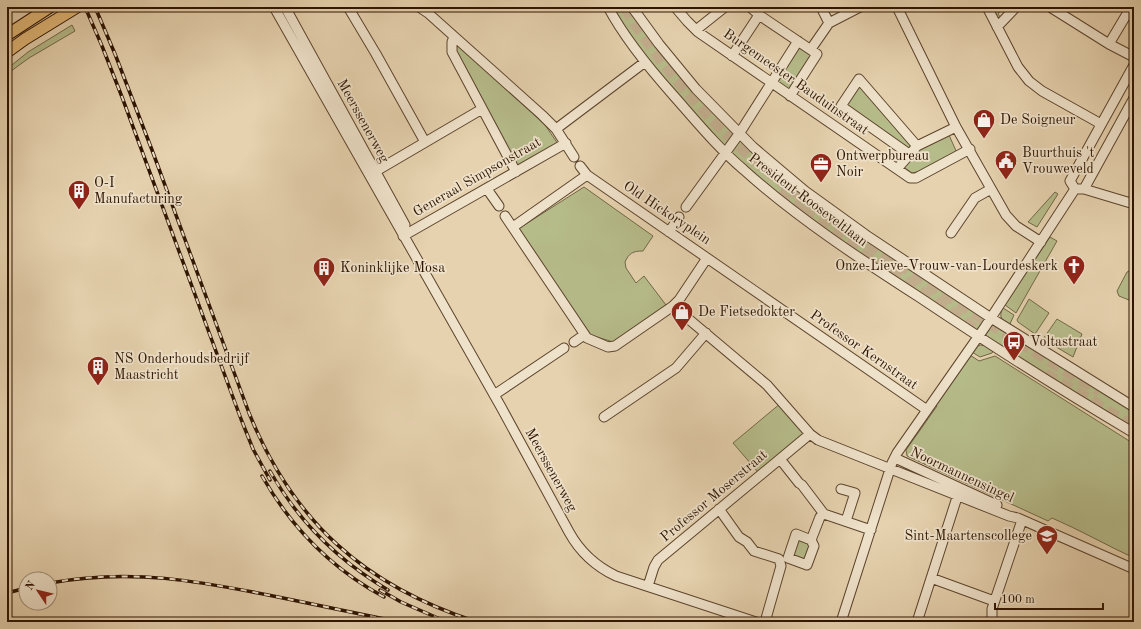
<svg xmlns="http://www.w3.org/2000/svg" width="1141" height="629" viewBox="0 0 1141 629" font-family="'Old Standard TT',serif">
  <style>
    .green { fill: #b6bb8a; stroke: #726846 }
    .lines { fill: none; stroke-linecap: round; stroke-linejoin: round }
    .highway-tunnel { stroke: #c1ac8c; stroke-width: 12; stroke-dasharray: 12 6; stroke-linecap: butt }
    .minor-casing { stroke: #5c442c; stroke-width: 11 }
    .major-casing { stroke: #2e1401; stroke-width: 13 }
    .minor { stroke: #efe2cb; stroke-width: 9 }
    .major { stroke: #e3b978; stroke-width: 11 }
    .rail-casing { stroke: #2e1401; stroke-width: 3.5 }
    .rail { stroke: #efe2cb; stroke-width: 2; stroke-dasharray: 6; stroke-linecap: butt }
    .labels { text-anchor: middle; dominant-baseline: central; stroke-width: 3.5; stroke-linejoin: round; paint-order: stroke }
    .street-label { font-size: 14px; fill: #2e1401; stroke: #efe2cb }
    .poi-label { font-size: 14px; fill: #2e1401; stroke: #efe2cb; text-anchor: start }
  </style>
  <rect width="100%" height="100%" fill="#e6d2af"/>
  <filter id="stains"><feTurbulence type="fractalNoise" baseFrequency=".005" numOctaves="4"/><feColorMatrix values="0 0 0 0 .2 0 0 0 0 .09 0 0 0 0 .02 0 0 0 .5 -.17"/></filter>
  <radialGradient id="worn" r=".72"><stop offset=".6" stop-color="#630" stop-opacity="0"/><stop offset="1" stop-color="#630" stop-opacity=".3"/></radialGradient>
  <!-- green -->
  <path class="green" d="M610,7H630L656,45L801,191L1134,409V430L918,294L792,206L756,177L712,134L643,56Z
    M990,7H1004L998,14L1001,18L998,21Z
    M72,25L75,31L29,58L7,74V69L28,52Z
    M799,42L816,54L790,94L773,83Z
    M456,43L545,125L558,144L517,168L476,87L456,53Z
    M859,82L913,144L907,149L844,105Z
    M949,135L957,153L922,171L912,173L902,166L920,147Z
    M584,187L653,236L643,251C633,251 629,253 625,262L626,268L636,283L644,276L666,305L613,342L591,335L518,229Z
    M1055,192L1058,194L1037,227L1028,222Z
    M1050,237L1057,241L1016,313L1005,305Z
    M1129,271H1134V302L1119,296L1117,291L1127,272Z
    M1029,299L1049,313L1035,334L1018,322L1017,320Z
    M1003,308L1014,315L1009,326C1002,321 998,316 1003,308Z
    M1057,319L1082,334L1073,357L1043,339Z
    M980,345L987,346L994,350L992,353L980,357L972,352L974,348Z
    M970,355L979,361L995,356L1134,444V558C1106,545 1080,530 1052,518L1048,521L907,456L906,450L937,406L935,405Z
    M781,403L805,433L758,472L733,443Z
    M797,540L811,545L805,562L791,557Z"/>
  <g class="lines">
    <!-- highway-tunnel -->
    <path class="highway-tunnel" d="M625,7C666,74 728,142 792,189C823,212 856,234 888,256C958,303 1028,348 1100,391
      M778,194L808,215
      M802,212L896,277
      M890,271L975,329
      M1045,374L1098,405
      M1091,402L1134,427"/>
    <!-- minor casing -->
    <g class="minor-casing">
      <path id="minor" d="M274,7L501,407L569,532C580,552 595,566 616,576L756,622
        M285,7L405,225L403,236
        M348,7L376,54L425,142
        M419,7L428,13L542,115L556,129L574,157
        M608,7C625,39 649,68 673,95C696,121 718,148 744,170C796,217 860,259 919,297C989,344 1061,390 1134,433
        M632,7L659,44L696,89L753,147L805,191L866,235L991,318L1134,407
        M675,7L687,21L698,32L910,178H916L970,149
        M750,7L759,15L817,54L790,96
        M821,7L829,23
        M897,7L956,127L1006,215L1016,226L1041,242
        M987,7L1018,67L1029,81L1042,91L1101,124
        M1050,7L1109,44L1134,57
        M997,27L1016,7
        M696,30L725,7
        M454,37L452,42V52L516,172
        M1109,44L1131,7
        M811,49L829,23L860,7
        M732,56L759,15
        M1134,65L1070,181L1075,189H1084L1134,204
        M556,129L645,62
        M909,154L841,106L859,79L917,146
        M580,166L587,175L927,410
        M897,169L917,146L956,127
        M371,174L482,109
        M487,189L499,206
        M1084,189L1134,98
        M686,207L739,134L798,41
        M505,216L587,338L608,347L615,346L673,306L679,300L707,258
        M513,227L587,175
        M669,232L679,217
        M951,233L975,198L991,189
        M403,236L566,143
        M673,306L767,385L810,434L818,440L1009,516L1018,518L1134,569
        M574,342L584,335
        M494,395L564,348
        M604,417L676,368L706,333
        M895,458L997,505
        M780,459L799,483L802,485L824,514
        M841,489L855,493L846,521
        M719,509L739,537L747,542L754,551L779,559L781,566L765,622
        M824,514L871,530
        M811,540L796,534L788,558L807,565L814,546L811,540L820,517L824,514
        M931,578L994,601
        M648,586L654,567L658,560L810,434
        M841,622L892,463L897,453L985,327L1075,189
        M917,622L960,488
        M992,622V609L1022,520"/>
    </g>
    <!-- major casing -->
    <g class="major-casing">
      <path id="major" d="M7,35L50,7
        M7,52L25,39L77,7"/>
    </g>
    <!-- minor -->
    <use href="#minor" class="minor"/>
    <!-- major -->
    <use href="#major" class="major"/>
    <!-- rail casing -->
    <g class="rail-casing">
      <path id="rail" d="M85,7L102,46L122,97L241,419L253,449L270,480
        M95,7L115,54L152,150L249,413C293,522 365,586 477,622
        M270,471C298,521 339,561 388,590
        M262,476C291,527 332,569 384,597
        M50,583C131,568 199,581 278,597C318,605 359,614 399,622
        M380,590L401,602L447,622
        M7,593L26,588"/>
    </g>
    <!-- rail -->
    <use href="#rail" class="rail"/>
  </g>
  <!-- icons -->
  <defs>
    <g id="shop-pin" transform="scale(1.15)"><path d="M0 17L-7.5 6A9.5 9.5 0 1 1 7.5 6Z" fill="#8f2418" stroke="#efe2cb"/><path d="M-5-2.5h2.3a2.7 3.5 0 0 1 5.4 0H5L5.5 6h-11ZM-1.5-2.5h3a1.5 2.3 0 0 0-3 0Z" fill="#fff"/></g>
    <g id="civic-pin" transform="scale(1.15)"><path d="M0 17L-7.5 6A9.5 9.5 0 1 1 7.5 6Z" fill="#8f2418" stroke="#efe2cb"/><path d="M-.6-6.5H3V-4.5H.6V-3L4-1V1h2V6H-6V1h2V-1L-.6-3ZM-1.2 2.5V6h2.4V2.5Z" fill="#fff"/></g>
    <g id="office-pin" transform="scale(1.15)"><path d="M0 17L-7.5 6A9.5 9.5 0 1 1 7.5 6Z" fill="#8f2418" stroke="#efe2cb"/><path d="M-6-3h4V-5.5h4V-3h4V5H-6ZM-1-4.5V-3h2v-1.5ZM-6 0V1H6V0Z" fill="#fff"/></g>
    <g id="building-pin" transform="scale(1.15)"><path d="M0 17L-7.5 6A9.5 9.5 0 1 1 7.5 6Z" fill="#8f2418" stroke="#efe2cb"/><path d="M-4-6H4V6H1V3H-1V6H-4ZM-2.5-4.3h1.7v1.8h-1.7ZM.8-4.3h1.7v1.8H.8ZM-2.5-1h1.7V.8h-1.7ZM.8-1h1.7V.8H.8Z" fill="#fff"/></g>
    <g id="church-pin" transform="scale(1.15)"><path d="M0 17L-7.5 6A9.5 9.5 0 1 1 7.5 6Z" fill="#8f2418" stroke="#efe2cb"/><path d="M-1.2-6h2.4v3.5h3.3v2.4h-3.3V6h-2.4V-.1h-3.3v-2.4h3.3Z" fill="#fff"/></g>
    <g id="bus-pin" transform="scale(1.15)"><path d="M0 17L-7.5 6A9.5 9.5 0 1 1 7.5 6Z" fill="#8f2418" stroke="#efe2cb"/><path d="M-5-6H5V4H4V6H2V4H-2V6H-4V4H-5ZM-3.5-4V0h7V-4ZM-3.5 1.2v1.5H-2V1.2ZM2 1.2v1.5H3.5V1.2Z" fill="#fff"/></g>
    <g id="school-pin" transform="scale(1.15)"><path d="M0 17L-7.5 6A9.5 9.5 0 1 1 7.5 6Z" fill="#8f2418" stroke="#efe2cb"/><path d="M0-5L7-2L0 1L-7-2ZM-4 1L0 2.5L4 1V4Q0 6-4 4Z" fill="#fff"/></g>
  </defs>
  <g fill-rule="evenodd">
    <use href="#shop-pin" x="984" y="120"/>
    <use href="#civic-pin" x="1006" y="161"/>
    <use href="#office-pin" x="821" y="164"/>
    <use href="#building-pin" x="79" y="191"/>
    <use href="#church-pin" x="1074" y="266"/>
    <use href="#building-pin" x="324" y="268"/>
    <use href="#shop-pin" x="682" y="312"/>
    <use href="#bus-pin" x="1014" y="342"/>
    <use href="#building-pin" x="98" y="367"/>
    <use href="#school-pin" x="1047" y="536"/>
  </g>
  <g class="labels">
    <!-- street labels -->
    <g class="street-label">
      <text transform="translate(796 82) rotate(35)">Burgemeester Bauduinstraat</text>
      <text transform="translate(363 121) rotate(61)">Meerssenerweg</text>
      <text transform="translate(477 177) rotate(-30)">Generaal Simpsonstraat</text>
      <text transform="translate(808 200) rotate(37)">President Rooseveltlaan</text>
      <text transform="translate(667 213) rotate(34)">Old Hickoryplein</text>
      <text transform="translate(864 350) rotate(35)">Professor Kernstraat</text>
      <text transform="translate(551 470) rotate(61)">Meerssenerweg</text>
      <text transform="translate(962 475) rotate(25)">Noormannensingel</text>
      <text transform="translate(714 496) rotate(-40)">Professor Moserstraat</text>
    </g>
    <!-- poi labels -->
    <g class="poi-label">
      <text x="1000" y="120">De Soigneur</text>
      <text x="1022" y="153">Buurthuis 't<tspan x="1022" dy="16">Vrouweveld</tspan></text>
      <text x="836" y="156">Ontwerpbureau<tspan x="836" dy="16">Noir</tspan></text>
      <text x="94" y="183">O-I<tspan x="94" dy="16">Manufacturing</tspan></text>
      <text x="1058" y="266" text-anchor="end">Onze-Lieve-Vrouw-van-Lourdeskerk</text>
      <text x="340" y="268">Koninklijke Mosa</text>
      <text x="698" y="312">De Fietsedokter</text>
      <text x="1030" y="342">Voltastraat</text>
      <text x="114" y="359">NS Onderhoudsbedrijf<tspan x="114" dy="16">Maastricht</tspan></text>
      <text x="1032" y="536" text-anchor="end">Sint-Maartenscollege</text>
    </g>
  </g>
  <!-- margin -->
  <rect width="1141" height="629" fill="none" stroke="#e6d2af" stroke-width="24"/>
  <rect x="8" y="8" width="1125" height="613" fill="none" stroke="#2e1401" stroke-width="2"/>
  <rect x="12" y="12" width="1117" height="605" fill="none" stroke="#2e1401"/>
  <!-- north arrow -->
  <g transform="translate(38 591) rotate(305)"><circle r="19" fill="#efe2cb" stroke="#a2907a"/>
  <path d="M0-3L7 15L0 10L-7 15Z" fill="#8f2418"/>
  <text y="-6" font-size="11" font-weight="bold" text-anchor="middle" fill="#2e1401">N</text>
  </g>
  <!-- scale -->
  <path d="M995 603v6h108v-6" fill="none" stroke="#2e1401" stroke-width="2"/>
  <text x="1001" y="603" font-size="12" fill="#2e1401" stroke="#efe2cb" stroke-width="3" paint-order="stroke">100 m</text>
  <rect width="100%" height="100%" filter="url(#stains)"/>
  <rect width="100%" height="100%" fill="url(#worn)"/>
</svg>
